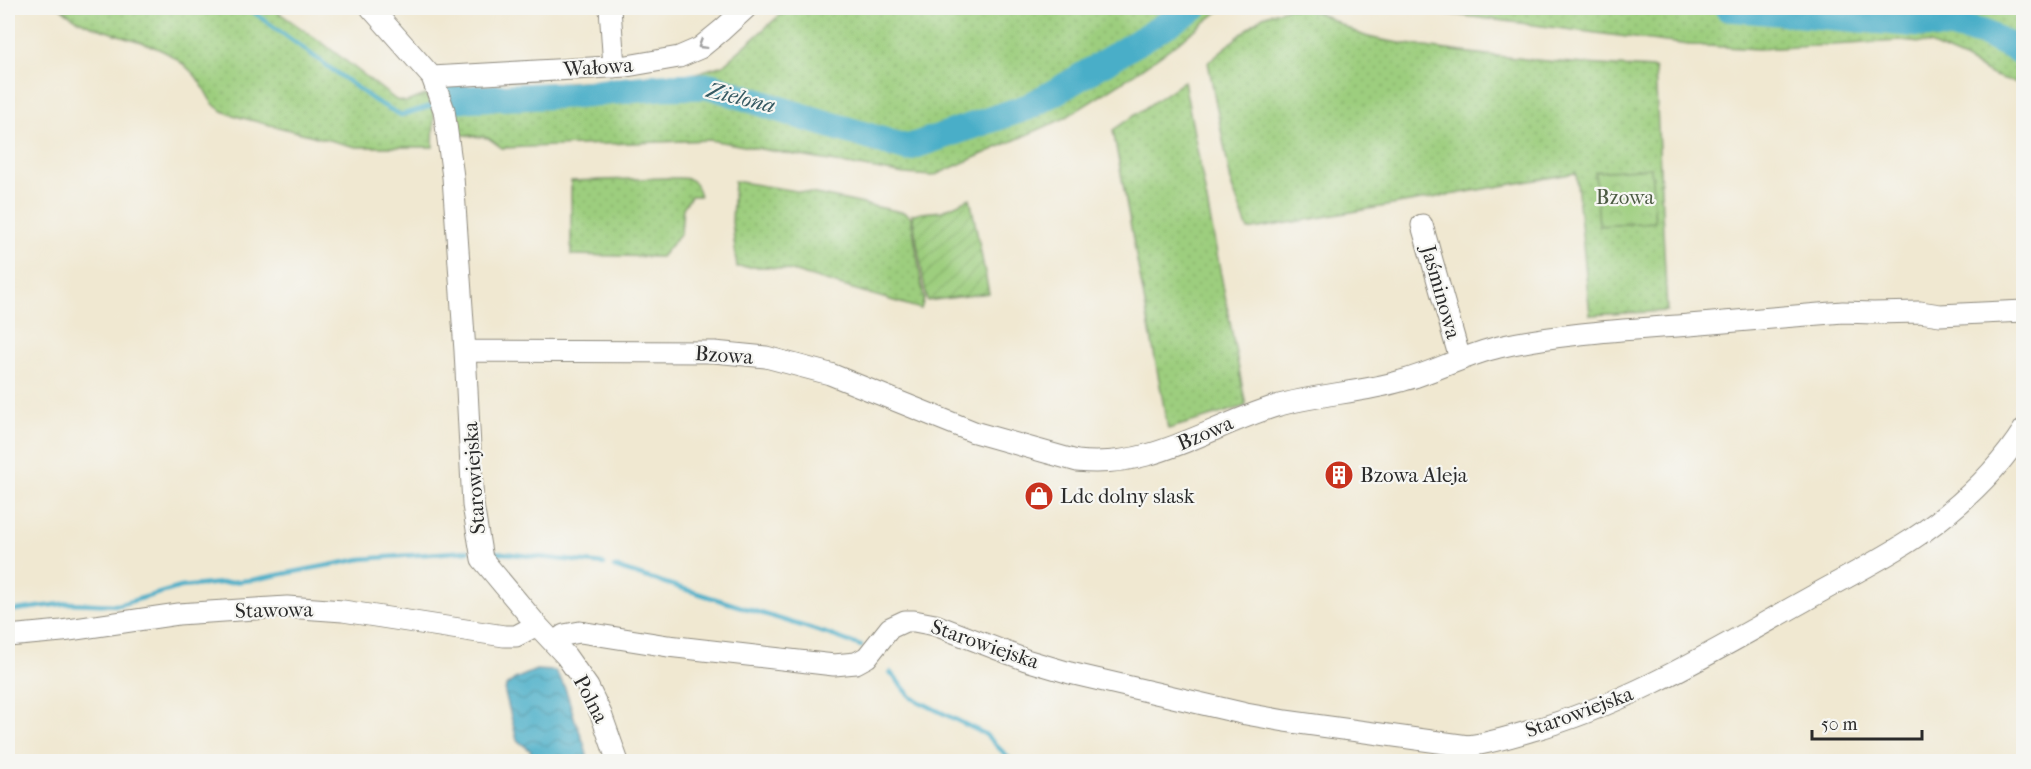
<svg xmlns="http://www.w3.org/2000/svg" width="2031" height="769" viewBox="0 0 2031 769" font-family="'IM FELL French Canon',serif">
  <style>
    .grass { fill: url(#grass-dots); stroke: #647c54; stroke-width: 1.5 }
    .park { fill: url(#park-crowns); stroke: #647c54; stroke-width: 1.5 }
    .garden { fill: url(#garden-furrows); stroke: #647c54; stroke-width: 1.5 }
    .water { fill: url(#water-waves); stroke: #3a6c7a; stroke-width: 1.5 }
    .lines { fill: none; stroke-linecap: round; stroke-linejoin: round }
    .stream { stroke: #48aec8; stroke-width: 4.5 }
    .river { stroke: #48aec8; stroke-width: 27 }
    .minor-casing { stroke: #8e8a7e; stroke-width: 23 }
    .minor { stroke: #fff; stroke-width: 21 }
    .oneway { stroke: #a0a0a0 }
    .labels { text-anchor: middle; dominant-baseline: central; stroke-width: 4.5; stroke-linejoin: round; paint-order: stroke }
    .street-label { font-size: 21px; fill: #2b2b2b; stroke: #f6f6f2 }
    .park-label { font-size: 21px; fill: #4d5c44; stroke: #f6f6f2 }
    .poi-label { font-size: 21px; fill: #2b2b2b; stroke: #f6f6f2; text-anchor: start }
    .water-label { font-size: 22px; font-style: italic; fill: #355962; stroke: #f6f6f2 }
  </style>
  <defs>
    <pattern id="grass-dots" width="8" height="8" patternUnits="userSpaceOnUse" patternTransform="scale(1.5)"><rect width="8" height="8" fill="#9dce7e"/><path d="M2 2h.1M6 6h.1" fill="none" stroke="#87b16d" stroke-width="1.8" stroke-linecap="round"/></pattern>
    <pattern id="park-crowns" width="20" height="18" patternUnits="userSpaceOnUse" patternTransform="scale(1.5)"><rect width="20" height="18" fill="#9dce7e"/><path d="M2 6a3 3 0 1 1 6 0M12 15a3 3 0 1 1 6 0" fill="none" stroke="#87b16d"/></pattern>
    <pattern id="garden-furrows" width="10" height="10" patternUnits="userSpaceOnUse" patternTransform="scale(1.5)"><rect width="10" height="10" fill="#9dce7e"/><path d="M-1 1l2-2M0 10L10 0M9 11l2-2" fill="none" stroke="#87b16d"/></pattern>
    <pattern id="water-waves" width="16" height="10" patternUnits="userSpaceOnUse" patternTransform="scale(1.5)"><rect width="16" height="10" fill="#48aec8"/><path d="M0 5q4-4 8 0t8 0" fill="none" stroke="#3c8ea3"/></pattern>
  </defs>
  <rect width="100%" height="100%" fill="#f6f6f2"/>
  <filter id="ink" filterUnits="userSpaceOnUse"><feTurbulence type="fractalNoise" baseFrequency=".0167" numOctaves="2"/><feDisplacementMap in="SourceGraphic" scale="12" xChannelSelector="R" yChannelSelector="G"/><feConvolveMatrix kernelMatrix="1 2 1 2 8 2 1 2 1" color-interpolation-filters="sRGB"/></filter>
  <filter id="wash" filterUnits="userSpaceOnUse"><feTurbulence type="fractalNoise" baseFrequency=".008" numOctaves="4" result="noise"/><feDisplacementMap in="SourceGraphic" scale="24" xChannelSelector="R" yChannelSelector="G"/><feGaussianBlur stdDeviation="1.35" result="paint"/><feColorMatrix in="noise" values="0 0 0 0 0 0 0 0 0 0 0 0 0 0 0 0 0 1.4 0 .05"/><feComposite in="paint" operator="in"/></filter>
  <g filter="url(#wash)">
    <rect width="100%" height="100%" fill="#f0e8d1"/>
    <!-- grass -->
    <path class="grass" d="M61,8H272L324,44L396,100L406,102L426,95L434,113L433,147H356L239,117C233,115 226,113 221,110C209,104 207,91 199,81C193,71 182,63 172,56C141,36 85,32 61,8Z
      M788,8H1223L1179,42L1130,77L1065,118L933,176L904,174L710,140L502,148L488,138L458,134L457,89L693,74L723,65Z
      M1288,8C1319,7 1333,22 1360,34C1371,39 1387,41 1400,43C1484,57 1570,64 1655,68L1667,311L1590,315L1576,173L1248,230L1232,187L1208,62L1263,16Z
      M1403,8H2023V85L1992,75L1962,58L1930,44L1901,41L1759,49L1689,45Z
      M1184,81L1246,406L1168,429L1113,130Z
      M665,178C686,179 694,173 700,196H691L683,208L681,233L661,257L571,255V181Z
      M734,181L821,195L906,213L911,217L924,299L921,309L792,271L768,267H737L732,222Z"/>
    <!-- park -->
    <path class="park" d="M1651,168L1655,222L1599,226L1595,172Z"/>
    <!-- garden -->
    <path class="garden" d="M970,198L989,293L927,301L912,214L942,211Z"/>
    <!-- water -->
    <path class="water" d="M536,670L555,671C567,686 569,702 575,720C581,735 586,745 588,761H526L531,751L517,740L505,693L506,686L515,679Z"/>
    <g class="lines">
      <!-- stream -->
      <path class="stream" d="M248,8L375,101L401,115L435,105
        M446,102L455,99
        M493,552L604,564
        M614,567L828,634L861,646
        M8,611L69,603L118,605L181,587L252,580L361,559L468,551
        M890,672L912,698L985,734L1013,762"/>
      <!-- river -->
      <path class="river" d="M1728,8L1957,27L1984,33L2024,53
        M455,99L572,95L662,87L711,86L791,113L907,148L1028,107L1062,88L1194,8"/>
    </g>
  </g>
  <g filter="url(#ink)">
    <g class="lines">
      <!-- minor casing -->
      <g class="minor-casing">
        <path id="minor" d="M371,8L432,77L444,110L453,177L465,351L473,505L482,559L537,625L566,656L588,687L601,714L618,762
          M610,8L614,67
          M432,77L627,66L679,57L700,48L722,30L746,8
          M1422,225L1460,359
          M465,351L714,352L766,357L830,374L974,432L1077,461C1153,469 1207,427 1276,406C1317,394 1360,393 1401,381C1435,372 1465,355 1499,347C1562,333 1625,330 1689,325C1740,321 1792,316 1843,312L1873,313L1920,312L1940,315L2024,311
          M8,636L62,631L178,614L287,607L343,611L504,636H516L537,625
          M554,642L564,635L580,632L668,646L834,665L856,663L867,657L890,628L905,621H914L935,625L1026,660L1070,673L1246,714L1285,721L1468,746C1490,743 1510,737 1530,731C1628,704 1716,650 1804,601C1853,573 1905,549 1948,513C1976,490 2004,461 2024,429"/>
      </g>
      <!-- minor -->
      <use href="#minor" class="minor"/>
    </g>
    <!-- one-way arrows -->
    <defs><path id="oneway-chevron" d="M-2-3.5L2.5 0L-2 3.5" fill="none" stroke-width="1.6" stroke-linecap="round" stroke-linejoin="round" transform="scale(1.5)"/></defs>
    <use class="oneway" href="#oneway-chevron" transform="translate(702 45) rotate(148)"/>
  </g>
  <!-- icons -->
  <defs>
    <g id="building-disc" transform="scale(1.5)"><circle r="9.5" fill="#c8321e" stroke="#f6f6f2"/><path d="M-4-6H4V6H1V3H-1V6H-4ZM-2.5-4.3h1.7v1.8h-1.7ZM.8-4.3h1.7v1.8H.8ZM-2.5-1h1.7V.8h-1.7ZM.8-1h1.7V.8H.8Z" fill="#fff"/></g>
    <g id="shop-disc" transform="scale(1.5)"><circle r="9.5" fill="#c8321e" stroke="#f6f6f2"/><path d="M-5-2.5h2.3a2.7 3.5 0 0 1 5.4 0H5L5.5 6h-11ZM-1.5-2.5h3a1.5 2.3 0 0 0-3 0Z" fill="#fff"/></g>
  </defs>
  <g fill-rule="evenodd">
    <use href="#building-disc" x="1339" y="475"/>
    <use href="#shop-disc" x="1039" y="496"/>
  </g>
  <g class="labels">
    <!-- street labels -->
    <g class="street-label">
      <text transform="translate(598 67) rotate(-4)">Wałowa</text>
      <text transform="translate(1441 292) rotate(74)">Jaśminowa</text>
      <text transform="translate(724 355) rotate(4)">Bzowa</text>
      <text transform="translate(1205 433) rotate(-23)">Bzowa</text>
      <text transform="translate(474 478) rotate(-94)">Starowiejska</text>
      <text transform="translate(274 610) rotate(-1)">Stawowa</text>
      <text transform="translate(985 644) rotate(19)">Starowiejska</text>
      <text transform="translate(591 699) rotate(62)">Polna</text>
      <text transform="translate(1579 712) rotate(-20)">Starowiejska</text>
    </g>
    <!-- park labels -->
    <g class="park-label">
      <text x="1625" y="197">Bzowa</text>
    </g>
    <!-- poi labels -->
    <g class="poi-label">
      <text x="1360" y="475">Bzowa Aleja</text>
      <text x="1060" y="496">Ldc dolny slask</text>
    </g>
    <!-- water labels -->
    <g class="water-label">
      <text transform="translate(741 98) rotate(14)">Zielona</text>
    </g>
  </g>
  <!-- margin -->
  <rect width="2031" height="769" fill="none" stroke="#f6f6f2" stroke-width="30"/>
  <!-- scale -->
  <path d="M1812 730v9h110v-9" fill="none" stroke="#2b2b2b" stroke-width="3"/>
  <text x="1821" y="730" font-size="18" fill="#2b2b2b" stroke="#f6f6f2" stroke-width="4.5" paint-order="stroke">50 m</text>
</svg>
